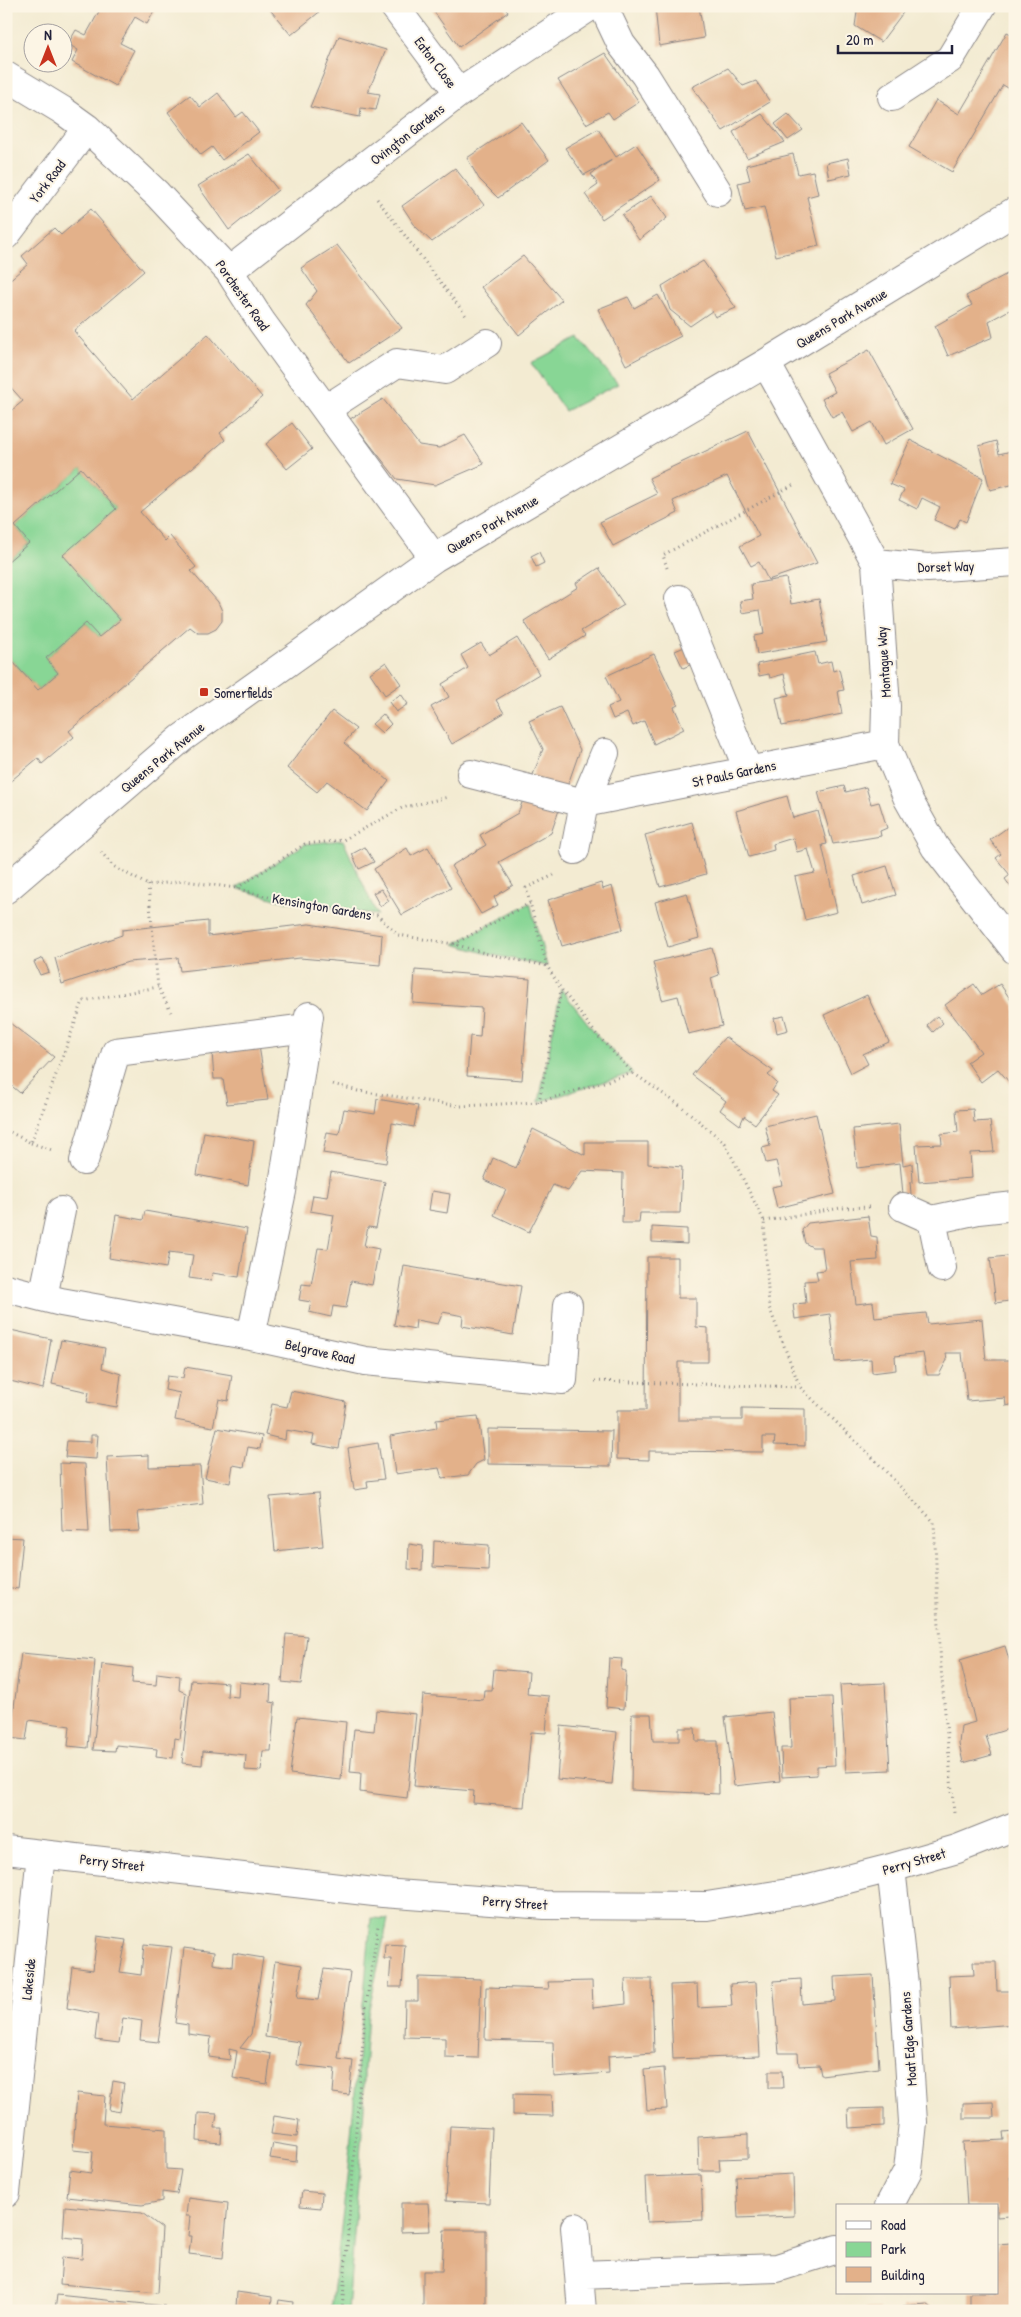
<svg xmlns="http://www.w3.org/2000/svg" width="1021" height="2317" viewBox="0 0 1021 2317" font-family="'Patrick Hand',sans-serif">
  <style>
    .green { fill: #88d695; stroke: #557c68 }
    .building { fill: #e3b18a }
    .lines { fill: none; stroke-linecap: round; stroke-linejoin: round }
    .minor-casing { stroke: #8a8686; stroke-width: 30 }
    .path { stroke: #8a8686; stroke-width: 3; stroke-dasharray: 1 4; stroke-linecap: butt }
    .minor { stroke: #fff; stroke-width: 28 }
    .poi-dot { fill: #c8321e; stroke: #fcf5e5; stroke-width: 2 }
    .labels { text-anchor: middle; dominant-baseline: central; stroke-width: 4; stroke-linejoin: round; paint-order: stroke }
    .street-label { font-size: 14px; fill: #22223b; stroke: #fcf5e5 }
    .poi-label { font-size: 14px; fill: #22223b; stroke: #fcf5e5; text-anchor: start }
  </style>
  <rect width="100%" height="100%" fill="#fcf5e5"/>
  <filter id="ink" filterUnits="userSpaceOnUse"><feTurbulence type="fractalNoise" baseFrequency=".02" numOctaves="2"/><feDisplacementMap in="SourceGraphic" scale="10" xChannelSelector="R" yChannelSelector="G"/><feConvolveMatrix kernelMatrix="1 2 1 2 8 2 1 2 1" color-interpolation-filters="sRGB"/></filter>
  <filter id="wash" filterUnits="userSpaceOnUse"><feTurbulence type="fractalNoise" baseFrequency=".0096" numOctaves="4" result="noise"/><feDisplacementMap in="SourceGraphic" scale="20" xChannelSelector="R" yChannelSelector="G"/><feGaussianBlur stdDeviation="1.12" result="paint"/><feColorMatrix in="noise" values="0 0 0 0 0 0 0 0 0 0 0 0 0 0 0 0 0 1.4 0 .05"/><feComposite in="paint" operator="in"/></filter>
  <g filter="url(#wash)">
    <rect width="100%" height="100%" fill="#f3ebd2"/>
    <!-- green -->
    <path class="green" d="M579,338L618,384L565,411L531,363Z
      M81,468L116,509L64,555L120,620L99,637L86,623L46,658L58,673L38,690L6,654V563L29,543L15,526Z
      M343,840L377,915L279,900L236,888L305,844Z
      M530,903L547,966L488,954L454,944Z
      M561,989L597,1035L633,1073L539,1102Z
      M371,1918L388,1919L368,2014L364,2069V2107L348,2311H331L347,2178Z"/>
    <g id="blocks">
      <!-- building -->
      <path class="building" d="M102,6H157L147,24L135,17L120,43L134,50L115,86L72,62L78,50L68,44L76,30L86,35Z
        M267,6H321L323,9L291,35Z
        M430,6H504L508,12L459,47Z
        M655,6H699L704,38L659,46Z
        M847,6H908L881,42L855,26L857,12Z
        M1007,32L1015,36V92L1003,85L952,172L909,147L936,100L959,114Z
        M339,36L386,50L368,92L380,94L376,110L361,108L360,117L310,107Z
        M605,53L639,102L613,119L608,112L586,124L558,80Z
        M728,68L743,86L756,81L770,102L723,131L692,87Z
        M218,93L236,117L243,112L259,132L222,160L212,147L201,155L168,112L190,95L200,107Z
        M762,114L785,142L747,158L733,132Z
        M788,114L803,130L788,140L775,124Z
        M521,122L549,160L498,198L479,179L467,158Z
        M598,129L616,157L636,144L660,180L602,219L585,194L598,185L591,174L612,160L584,175L565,148Z
        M249,154L278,190L229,230L198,186Z
        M793,154L798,174L813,171L818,194L807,197L819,246L776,256L764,207L745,211L738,183L750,180L746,165Z
        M848,158L851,174L829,179L826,163Z
        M455,168L484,205L432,242L416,227L402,206Z
        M651,196L667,218L639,240L622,215Z
        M91,209L144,271L74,331L133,399L208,334L262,397L220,433L225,440L140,512L165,541L170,536L196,567L191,571L218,602L222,611V621L216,629L208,633H198L190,627L69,731L74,737L42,764L38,758L6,785V654L38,690L58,673L46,658L86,623L99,637L120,620L63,555L116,509L81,468L15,526L29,543L6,563V415L23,401L6,382V283L28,264L22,256L54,228L61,235Z
        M337,245L402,328L349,363L306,305L317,291L301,268Z
        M523,256L562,300L519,335L481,287Z
        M703,261L736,308L715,317L712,311L690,326L670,310L662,286Z
        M1007,274L1015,283V307L989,321L993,337L948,356L935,326L972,305L966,296Z
        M658,295L681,336L626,365L598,309L628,297L634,308Z
        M869,350L913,429L884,445L872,422L853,432L842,412L832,417L822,399L835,392L825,373Z
        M383,399L419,445L439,448L465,435L484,464L435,485L397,479L350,419Z
        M292,423L312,449L287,469L266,444Z
        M748,431L817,563L768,580L759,562L751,566L740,546L759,536L727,476L673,501L678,513L613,546L600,522L657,494L649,478Z
        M910,440L983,478L966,522L960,519L955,529L934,520L940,507L922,498L917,509L899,500L904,490L890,484Z
        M996,441L999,454L1015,450V484L990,490L979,446Z
        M539,552L544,563L536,567L531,556Z
        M599,568L624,605L581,631L585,636L548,659L524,621L578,587L576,583Z
        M786,578L791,604L819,599L827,642L757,654L754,636L764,634L760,610L742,613L740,601L753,599L751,584Z
        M517,638L539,674L496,700L504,713L452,744L431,707L449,697L442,684L468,668L461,655L481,643L489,655Z
        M689,645L697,662L683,668L675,651Z
        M815,652L818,664L831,661L833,671L839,669L844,690L838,691L842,714L782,726L776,698L789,695L784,674L770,678L769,674L759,676L757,664Z
        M654,654L678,705L674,707L684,729L654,744L644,721L633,726L627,713L613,719L608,707L619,702L606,676Z
        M386,662L401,684L385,695L370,673Z
        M401,694L408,704L396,712L389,702Z
        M560,707L580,750L551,833L499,862L513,885L494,897L498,905L481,914L451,866L486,845L480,835L518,813L543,749L529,721Z
        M332,711L356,729L344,743L389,781L367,811L327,781L317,792L287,768Z
        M383,714L391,724L382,733L372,724Z
        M844,786L846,792L866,787L871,804L879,802L887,828L880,831L881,836L833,844L818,792Z
        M1013,795H1015V816L1011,815Z
        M787,796L793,818L818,811L827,844L822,845L837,912L805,920L795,877L815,873L808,849L797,852L793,838L773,844L774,850L749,857L736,811Z
        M692,822L706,874L660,887L645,835Z
        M1015,822V893L1005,879L1010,875L996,858L1001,854L990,840Z
        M365,847L374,862L359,869L352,854Z
        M428,847L451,888L402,915L374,869L407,848L411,856Z
        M887,866L896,895L862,905L854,876Z
        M601,883L603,889L612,886L623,929L562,946L548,900Z
        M381,889L389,901L380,906L373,893Z
        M687,893L699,938L668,947L655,902Z
        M208,921V936L309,924L382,935L380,965L300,958L180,971L178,958L128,962L62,984L55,958L122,935V930Z
        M712,948L719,975L711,978L722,1026L688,1034L678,996L662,1000L653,962Z
        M43,958L49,972L40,975L34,962Z
        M415,970L530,979L522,1080L467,1076L470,1036L480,1037L482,1008L413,1003Z
        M974,984L982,995L1000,984L1015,1006V1089L998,1069L981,1082L967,1062L981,1052L945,1005Z
        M867,995L889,1042L863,1054L868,1064L851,1073L824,1015Z
        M784,1016L788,1030L777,1033L774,1018Z
        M937,1016L943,1023L933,1032L927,1025Z
        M6,1020L54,1057L20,1093L6,1081Z
        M725,1037L773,1071L768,1075L777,1083L772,1091L778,1095L755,1124L744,1116L740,1125L720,1110L726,1101L692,1075Z
        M259,1046L268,1100L227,1104L223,1079H214L212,1052Z
        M377,1099L418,1106L414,1127L392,1123L386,1163L323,1153L327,1132L339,1134L344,1109L375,1114Z
        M973,1109L974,1122L990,1121L994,1152L970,1153L972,1178L919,1182L916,1145L942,1144L941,1134L958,1132L956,1110Z
        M816,1114L835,1194L777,1208L772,1187L782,1185L776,1161L766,1163L762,1148L770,1146L765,1126Z
        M899,1124L903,1165L912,1163L913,1182H910L911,1194H903L900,1163L857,1168L853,1129Z
        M533,1129L585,1155V1142H648V1164L682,1167L680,1213H640L639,1223H622L623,1173L582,1171L568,1191L553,1185L529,1232L494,1215L506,1190L484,1180L493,1158L516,1168Z
        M204,1132L254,1141L248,1185L197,1175Z
        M331,1172L385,1182L376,1228L368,1227L364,1246L379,1249L372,1285L351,1281L346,1308L333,1306L331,1317L309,1312L311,1302L299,1300L302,1284L311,1285L318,1248L328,1249L334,1215L310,1211L313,1195L327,1197Z
        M432,1191L450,1194L447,1213L429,1210Z
        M145,1211L247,1229L239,1277L212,1273L211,1281L189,1278L193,1255L169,1252L166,1268L109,1258L116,1215L143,1220Z
        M868,1216L871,1236L877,1237L878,1260L851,1262L856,1304L873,1302L875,1318L926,1313L928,1324L982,1319L986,1360H1015V1404L1006,1406L1005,1398L967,1401L962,1353H946L947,1360L939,1375H927L923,1353L895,1356L896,1370L872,1373L871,1359L835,1362L830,1314L795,1319L793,1304L806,1303L804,1281L818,1280L816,1271L825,1270L822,1247H812L805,1243L802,1230L808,1223Z
        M652,1227L687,1229V1244L652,1242Z
        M1015,1255V1300L996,1303L990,1258Z
        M647,1257H678V1298H696V1327L708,1328V1362H678V1420H742V1408L805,1409V1446L774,1445L775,1437H763V1452L649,1451V1460L617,1459V1410H646Z
        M404,1266L521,1286L513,1335L462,1326L463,1316L443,1312L438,1324L416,1320L415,1329L394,1325Z
        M6,1329L51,1339L43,1389L6,1380Z
        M61,1340L105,1348L102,1368L121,1374L117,1407L87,1402L89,1392L52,1384Z
        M185,1367L232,1375L228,1401L219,1399L213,1427L175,1420L180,1393L165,1390L167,1376L183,1378Z
        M291,1391L346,1402L339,1449L312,1444L314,1435L286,1430L285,1440L265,1435L272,1404L287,1407Z
        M478,1416L484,1460L476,1464L468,1475L442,1478L439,1468L395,1474L390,1436L437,1428L436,1420Z
        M217,1428L262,1436L260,1449L248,1447L244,1467L233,1465L230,1483L205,1478Z
        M488,1429L612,1431L611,1466L488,1464Z
        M91,1435H98L96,1459L65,1457L67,1441L91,1442Z
        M378,1443L384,1479L367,1481L368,1488L354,1490L348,1448Z
        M149,1455V1467L200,1466L203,1504L138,1512L140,1531L111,1532L107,1457Z
        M60,1463L85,1464L89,1532L62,1531Z
        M318,1493L323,1546L275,1551L270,1497Z
        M6,1537L23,1538L18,1589L6,1587Z
        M434,1541L489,1545L488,1570L433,1567Z
        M409,1544L423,1546L422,1570L408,1569Z
        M286,1634L307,1636L301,1684L282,1682Z
        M1005,1646L1011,1666L1015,1665V1727L986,1736L992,1755L963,1763L959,1743L961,1726L975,1722L960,1660Z
        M21,1653L95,1660L88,1748L68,1746L70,1726L29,1720L26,1740L10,1738Z
        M609,1658L622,1659L621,1670L626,1671L624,1709L606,1707Z
        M102,1664L133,1668L132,1683L156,1685L157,1673L180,1676L179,1690L186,1693L180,1739L175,1738L173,1758L156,1756L157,1749L116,1745L115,1751L93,1750Z
        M494,1669L529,1672L527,1694L549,1696L546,1733L531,1732L524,1807L473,1803L474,1791L414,1786L423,1695L483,1700L484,1690H492Z
        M191,1680L228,1683L227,1696L238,1697L239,1682L271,1685L270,1702L275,1703L271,1751H263L261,1771L245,1770L246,1755L203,1751L202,1765L182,1763Z
        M885,1683L890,1770L846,1772L840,1685Z
        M832,1697L835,1765L817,1766V1775L782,1777L781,1748H791L789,1698Z
        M376,1710L416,1714L407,1798L360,1792L361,1773L350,1772L354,1729L374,1731Z
        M772,1712L780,1781L734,1786L725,1717Z
        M632,1714H651L653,1741H679V1728H695L696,1741H718L719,1794L631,1790Z
        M297,1717L346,1722L341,1780L290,1774Z
        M561,1726L617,1732L612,1784L557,1779Z
        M97,1936L126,1940L120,1972L141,1975L144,1944L172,1947L158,2042L140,2040L142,2021L123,2018L119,2043L95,2040L98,2014L67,2008L72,1967L93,1970Z
        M385,1944L405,1945L402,1987H389L391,1959H384Z
        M184,1948L214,1952L213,1964L232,1967L233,1953L263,1958L251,2034L240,2048L271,2054L267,2084L233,2078L237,2051L229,2049L230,2060L209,2057L211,2037L188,2034V2025L175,2023Z
        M275,1961L302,1965L297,1998L318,2000L324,1969L350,1972L338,2059L353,2061L349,2095L333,2093L335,2069L297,2065L300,2042L265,2037Z
        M973,1962H996L997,1991H1015V2024L951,2029L949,1976L974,1975Z
        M873,1975L879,2068L821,2075L819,2065L799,2066L798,2053H779L773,1981L801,1979L802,2004L835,2001L834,1977Z
        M418,1977L481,1979L478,2058L445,2057V2038L404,2037L405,2001H418Z
        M625,1979H652L654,2053L608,2056L609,2073L554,2077L553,2042L485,2040L486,1987L549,1989L548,1982L592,1981L593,2008L626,2004Z
        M756,1982L760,2056L673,2059L670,1985L697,1984L698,2008L732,2006L730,1984Z
        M664,2068L667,2109L647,2110L644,2070Z
        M769,2071H782L783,2088H769Z
        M113,2081L124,2083L120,2112L109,2110Z
        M77,2093L105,2096L103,2124L166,2129V2169L181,2170L177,2194L162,2192V2201L142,2205L67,2197L70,2170L91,2173L93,2152L73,2150Z
        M513,2094L552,2095L553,2116L513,2115Z
        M993,2102L994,2118H963V2103Z
        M884,2108V2126L849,2128L848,2109Z
        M198,2113L217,2114L215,2128H222L221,2143L197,2141Z
        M274,2116L299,2120L297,2137L271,2134Z
        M450,2126L492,2128L489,2203L446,2201Z
        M1015,2131V2176L1010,2177L1015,2214V2311H970V2293H997V2244L1011,2243L1010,2216L997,2217V2206H967L963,2142L1004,2140L1003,2132Z
        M748,2134V2158L719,2159L720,2171H699L698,2137Z
        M273,2143L297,2147L296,2162L270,2158Z
        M793,2174L794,2216L738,2218L736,2177Z
        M701,2175L703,2220L647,2222L645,2177Z
        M302,2191L322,2193L321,2208L300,2206Z
        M188,2198L228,2203L223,2258L189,2254L191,2236H188L190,2216H186Z
        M401,2203H428L430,2231L401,2232Z
        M65,2206L142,2213L162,2228L158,2293L60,2284L62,2257L82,2259L83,2239L63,2237Z
        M444,2230H486V2310L423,2311V2271H442Z
        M237,2292L272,2297L271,2311L236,2307Z
        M57,2295L165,2306L164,2311H55Z
        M279,2300L293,2302L292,2311H277Z
        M927,2304L932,2308V2311H903V2306Z
        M880,2308V2311H865V2309Z"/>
    </g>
  </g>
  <g filter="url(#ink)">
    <use href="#blocks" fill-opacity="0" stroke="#8a8686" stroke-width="1"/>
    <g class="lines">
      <!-- minor casing -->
      <g class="minor-casing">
        <path id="minor" d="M394,6L459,93
          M603,6L621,44L645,75L718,192
          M6,76L62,110L87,128L157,194L229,271L261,321L434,558
          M892,97L950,59L982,6
          M6,235L87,128
          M229,271L459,93L591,6
          M766,363L876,563L886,706L885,744L908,799L935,847L1015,950
          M326,409L397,363L445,370L487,343
          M876,563L928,568L1015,562
          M679,599L748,770
          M471,774L584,803L605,753
          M575,850L584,803L885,744
          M6,889L182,738L434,558L766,363L1015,211
          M84,1161L116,1052L307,1028
          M903,1207L932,1220
          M942,1268L932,1220L978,1210L1015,1206
          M6,1288L61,1302L251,1336L365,1361L563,1380L568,1305
          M43,1297L61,1211
          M251,1336L282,1191L309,1016
          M6,1850L383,1893L545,1905L707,1906L801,1891L891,1868L957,1849L1015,1826
          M6,2193L41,1854
          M889,2206L908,2170L913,2122L904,1984L891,1868
          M575,2227L579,2275L777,2268L837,2249
          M579,2275L582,2311"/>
      </g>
      <!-- path -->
      <path class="path" d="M377,199L467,317
        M667,568L663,555L795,484
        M101,852L113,866L148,885L185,881L236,888L279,900L377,915L398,935L454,944L488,954L547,966
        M554,875L526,888L547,966L561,989L597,1035L633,1073L681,1106L725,1143L764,1221L769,1307L800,1387L875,1460L934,1522L941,1668L954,1813
        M148,885L158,987L171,1012
        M237,888L305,844L343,840L402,808L448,797
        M454,944L530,903
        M333,1084L358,1091L460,1106L539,1102L633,1073
        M539,1102L561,990
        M6,1130L31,1143L83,1001L158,987
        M31,1143L52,1150
        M764,1221L841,1208L869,1207
        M595,1381L800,1387
        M342,2311L365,2013L378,1926"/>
      <!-- minor -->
      <use href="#minor" class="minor"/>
    </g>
  </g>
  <!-- markers -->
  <rect class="poi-dot" x="199" y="687" width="10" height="10" rx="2.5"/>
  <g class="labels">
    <!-- street labels -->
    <g class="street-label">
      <text transform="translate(436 62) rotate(53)">Eaton Close</text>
      <text transform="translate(407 134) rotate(-38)">Ovington Gardens</text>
      <text transform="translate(47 181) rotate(-53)">York Road</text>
      <text transform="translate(243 295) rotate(55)">Porchester Road</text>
      <text transform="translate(841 318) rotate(-31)">Queens Park Avenue</text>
      <text transform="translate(492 524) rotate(-30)">Queens Park Avenue</text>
      <text transform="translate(946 566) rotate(-1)">Dorset Way</text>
      <text transform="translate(883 662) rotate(-94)">Montague Way</text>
      <text transform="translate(162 757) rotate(-39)">Queens Park Avenue</text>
      <text transform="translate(734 773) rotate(-12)">St Pauls Gardens</text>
      <text transform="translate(322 906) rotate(10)">Kensington Gardens</text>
      <text transform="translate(320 1351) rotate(13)">Belgrave Road</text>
      <text transform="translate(914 1861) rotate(-16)">Perry Street</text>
      <text transform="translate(112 1862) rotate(7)">Perry Street</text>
      <text transform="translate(515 1902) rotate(4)">Perry Street</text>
      <text transform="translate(28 1979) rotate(-84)">Lakeside</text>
      <text transform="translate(908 2039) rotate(-94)">Moat Edge Gardens</text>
    </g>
    <!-- poi labels -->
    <g class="poi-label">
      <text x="214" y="692">Somerfields</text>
    </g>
  </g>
  <!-- margin -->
  <rect width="1021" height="2317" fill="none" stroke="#fcf5e5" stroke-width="25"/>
  <!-- legend -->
  <rect x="836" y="2204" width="162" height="90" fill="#fcf5e5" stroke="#a5a1a1"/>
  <rect x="846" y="2221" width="25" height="8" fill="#ffffff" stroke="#a5a1a1"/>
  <text x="881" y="2230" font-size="15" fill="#22223b">Road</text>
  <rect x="846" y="2242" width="25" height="15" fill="#88d695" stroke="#a5a1a1"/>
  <text x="881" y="2254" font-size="15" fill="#22223b">Park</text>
  <rect x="846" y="2267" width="25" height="15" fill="#e3b18a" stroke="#a5a1a1"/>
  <text x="881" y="2280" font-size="15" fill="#22223b">Building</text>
  <!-- north arrow -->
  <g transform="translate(48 48)"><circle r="24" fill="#fcf5e5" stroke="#a5a1a1"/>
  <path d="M0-4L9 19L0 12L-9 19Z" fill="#c8321e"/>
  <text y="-8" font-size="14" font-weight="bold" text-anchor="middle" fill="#22223b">N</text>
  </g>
  <!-- scale -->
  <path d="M838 45v8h114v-8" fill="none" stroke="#22223b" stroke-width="2.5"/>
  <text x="846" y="45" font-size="15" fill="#22223b" stroke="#fcf5e5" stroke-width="4" paint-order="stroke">20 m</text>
</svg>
